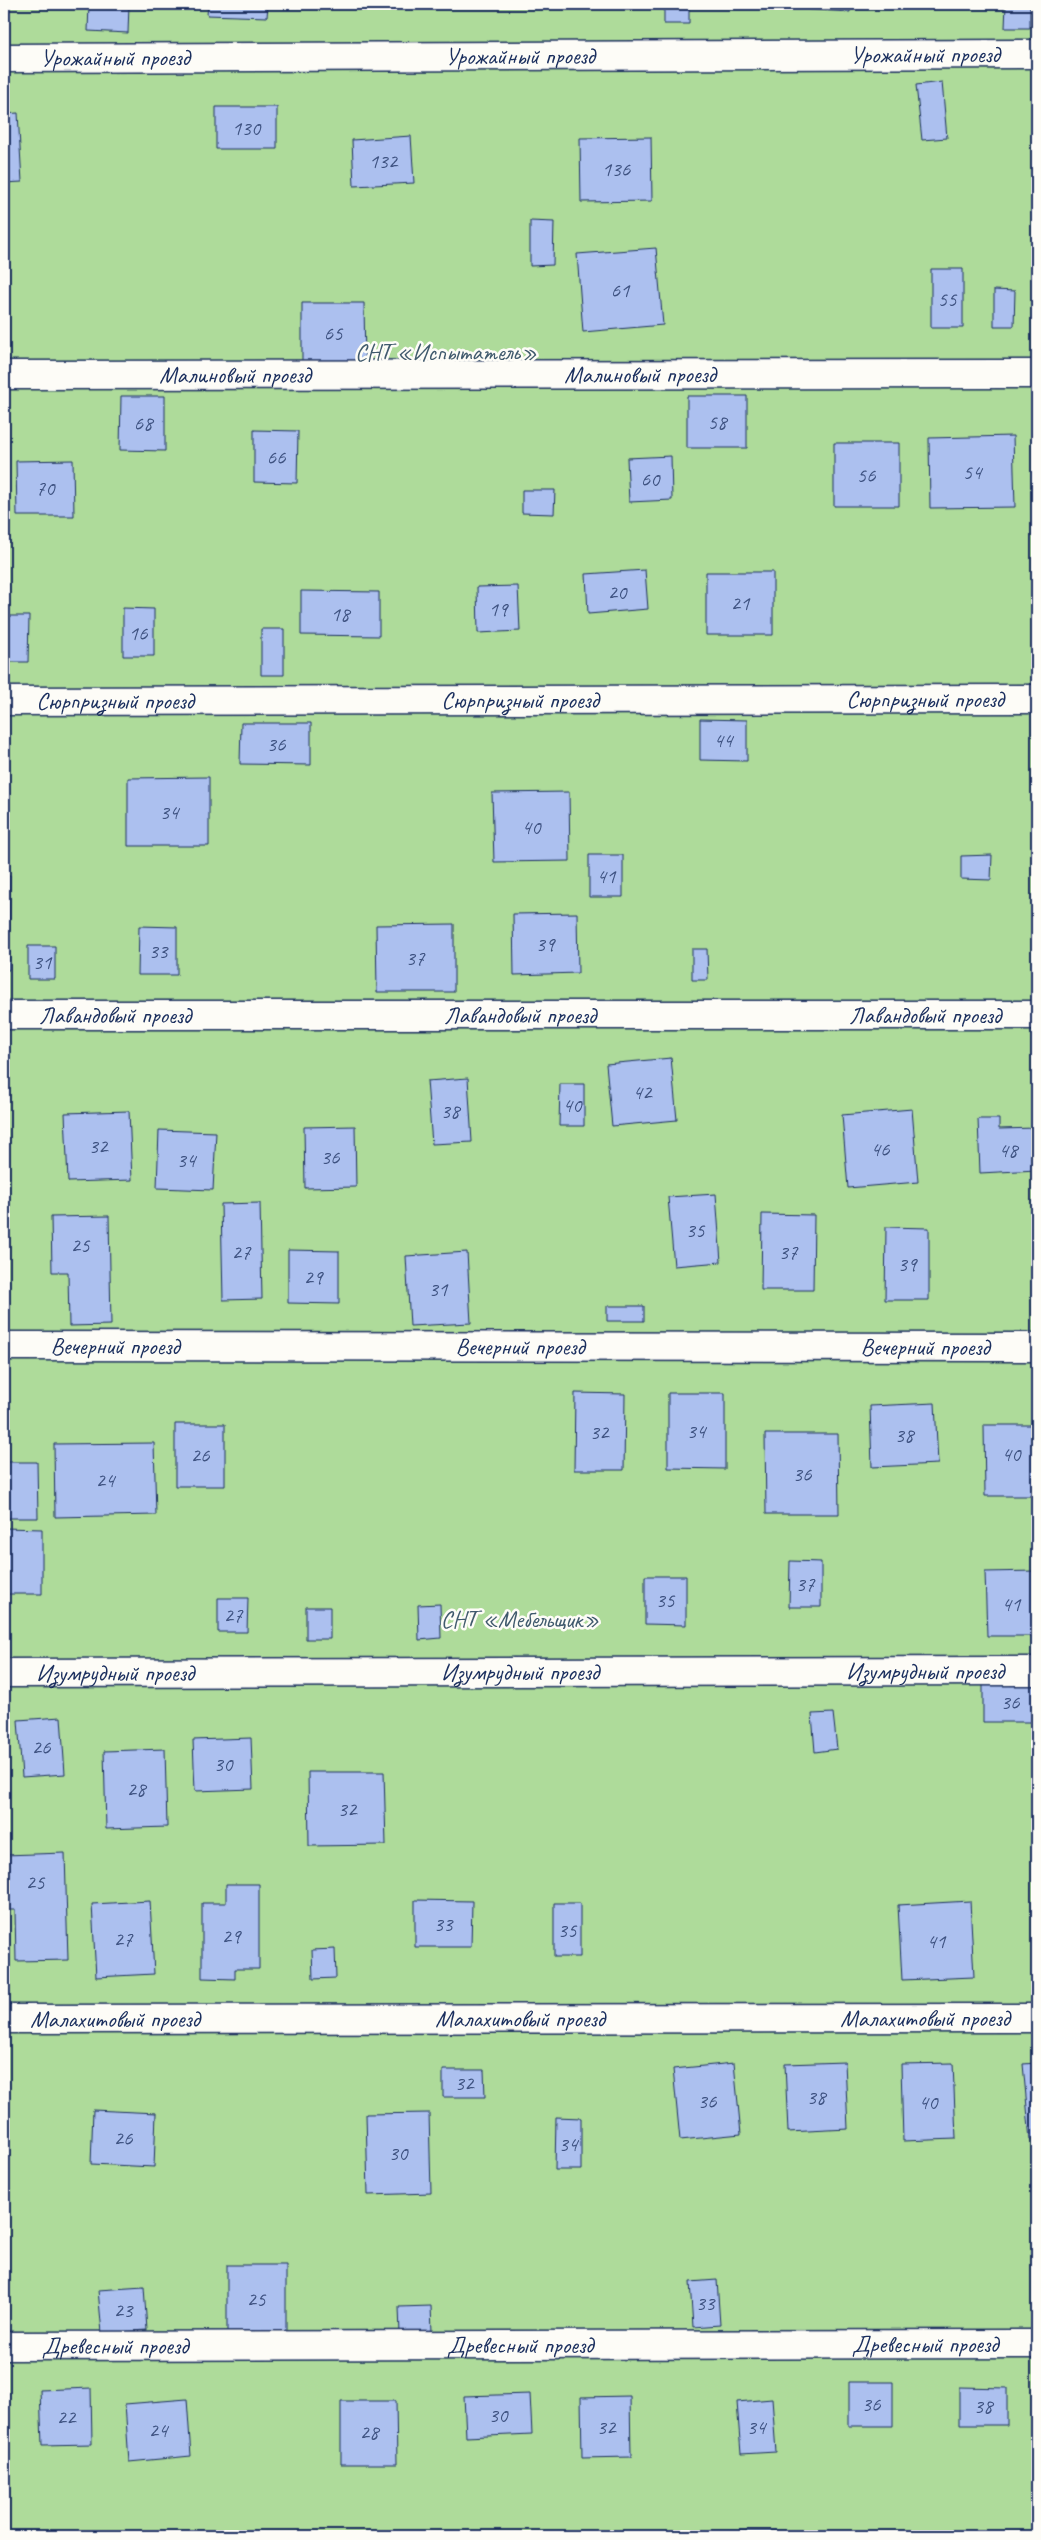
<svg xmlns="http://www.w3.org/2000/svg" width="1041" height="2540" viewBox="0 0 1041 2540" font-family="Caveat,sans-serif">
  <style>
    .green { fill: #aedb9a; stroke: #64857c }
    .building { fill: #acc0ef; stroke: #1b2f5e }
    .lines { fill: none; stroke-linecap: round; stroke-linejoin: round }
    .street-casing { stroke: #1b2f5e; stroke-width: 31 }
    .street { stroke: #fdfcf7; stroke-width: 28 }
    .labels { text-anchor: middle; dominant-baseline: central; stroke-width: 5; stroke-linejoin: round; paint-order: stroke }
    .number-label { font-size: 21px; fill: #3f5382 }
    .street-label { font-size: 24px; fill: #1b2f5e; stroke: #fdfcf7 }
    .park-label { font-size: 24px; fill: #405a6d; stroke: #fdfcf7 }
  </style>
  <rect width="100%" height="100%" fill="#fdfcf7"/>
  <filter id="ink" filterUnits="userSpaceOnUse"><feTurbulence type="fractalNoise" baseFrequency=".02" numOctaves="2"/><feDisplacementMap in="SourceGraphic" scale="10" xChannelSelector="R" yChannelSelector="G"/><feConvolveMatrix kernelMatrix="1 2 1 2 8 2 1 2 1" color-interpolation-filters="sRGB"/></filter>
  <g filter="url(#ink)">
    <!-- green -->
    <path class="green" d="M4,4H1037V2536H4Z"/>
    <!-- building -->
    <path class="building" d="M89,4H129L128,33L88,31Z
      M208,4H268L267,17L207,15Z
      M664,4H689V24H664Z
      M800,4H850V12L799,9Z
      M1006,4H1030V28H1005Z
      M942,82L947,138L922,140L916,85Z
      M216,107H277V149H216Z
      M18,113L22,182L4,183V114Z
      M411,136L414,183L354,186L352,140Z
      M651,137L652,201L581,202L580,138Z
      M530,221L554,222L553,265L530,266Z
      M656,248L663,325L583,332L577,254Z
      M931,269H963V328H931Z
      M994,290L1015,291L1014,326H994Z
      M302,303H364L365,364H302Z
      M121,396H165V451L120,450Z
      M687,396H747V448H687Z
      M254,430L298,431L297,483L254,482Z
      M1013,436L1015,507L930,508L929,438Z
      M834,443H899V506H834Z
      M671,456L672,500L629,502L627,458Z
      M73,460L74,516H17L16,461Z
      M522,490H555L554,514L522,513Z
      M645,570L648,609L588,614L586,574Z
      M706,572H773V635H706Z
      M518,586L520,631L478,633L477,587Z
      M301,591L379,592V636L301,635Z
      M123,608L154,609V656H123Z
      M5,616H29L28,662H4Z
      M261,629H284V675H261Z
      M700,719L747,720V761L700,760Z
      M241,723H311V765L240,764Z
      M209,777V846H128V778Z
      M569,792L570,861L494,862L492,793Z
      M589,855H623V897H589Z
      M992,855L991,880L961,879V856Z
      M4,876H10L9,970H4Z
      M577,913L578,973L514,975L513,914Z
      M454,924V992H377L376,925Z
      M139,926L177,927V975H138Z
      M28,946H55V979H28Z
      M692,949H707L708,980H692Z
      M671,1058L677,1120L612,1126L606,1064Z
      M468,1078L472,1142L432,1144L427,1081Z
      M560,1084H584V1126H559Z
      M912,1109L918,1182L848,1188L842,1115Z
      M129,1111L132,1180L68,1182L65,1113Z
      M978,1119H999V1129L1037,1128V1170L980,1173Z
      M355,1126L356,1187L305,1188L304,1127Z
      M159,1130L216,1132L213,1190L157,1188Z
      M716,1194L721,1262L674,1266L668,1197Z
      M260,1203L262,1299L223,1300L221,1204Z
      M762,1214L814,1215L813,1290H761Z
      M109,1216L111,1325L69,1326L68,1272H52L51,1217Z
      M886,1227L929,1228V1300H885Z
      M288,1250L339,1251V1304L288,1303Z
      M467,1252L471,1323L410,1326L406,1256Z
      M607,1306H644V1321H607Z
      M575,1393L625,1394L624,1470H574Z
      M668,1393H725V1469L668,1468Z
      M935,1403L938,1464L872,1467L870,1406Z
      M175,1424H225V1486H175Z
      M984,1425H1036L1037,1496H985Z
      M765,1434H838L839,1514H766Z
      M154,1443L156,1515L55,1517L54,1444Z
      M4,1462H37L38,1518H4Z
      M4,1528L42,1529V1594H4Z
      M790,1561L821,1562V1607H789Z
      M1036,1571L1037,1636H987L985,1572Z
      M645,1576H686V1625L645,1624Z
      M218,1598H248L247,1632H218Z
      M440,1604L441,1638L419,1640L418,1605Z
      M306,1607H330V1639H306Z
      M983,1682H1037V1722H983Z
      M833,1713L837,1749L815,1752L812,1714Z
      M61,1717L65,1774L22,1777L18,1720Z
      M251,1738L253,1789L195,1791L193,1740Z
      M165,1749L167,1827L106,1829L104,1751Z
      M308,1772H384L386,1845L309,1846Z
      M65,1853L68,1960L16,1961L15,1910H4V1855Z
      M226,1884H259V1969H235V1979L202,1978V1903H226Z
      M415,1900L472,1901L471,1947H415Z
      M150,1901L154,1974L96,1977L92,1904Z
      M970,1901L974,1977L902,1980L898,1905Z
      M554,1903H580V1957H554Z
      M335,1949L336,1978L313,1979L312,1950Z
      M845,2062L848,2129L788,2132L785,2064Z
      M734,2063L741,2134L680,2140L673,2069Z
      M953,2063L956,2139L903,2141L901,2064Z
      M1037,2063V2139L1030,2140L1023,2064Z
      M443,2070H484L485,2097H443Z
      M93,2110L156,2113L154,2167L91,2164Z
      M429,2113L431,2193L368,2195L366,2114Z
      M556,2117L581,2118V2170H555Z
      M227,2265H286V2333L227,2332Z
      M717,2280L720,2325L693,2327L690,2282Z
      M144,2287L147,2330L102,2333L98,2290Z
      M431,2306L432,2332L400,2334L399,2307Z
      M849,2382H893V2426H849Z
      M959,2387L1007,2388V2425H959Z
      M91,2388L92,2444L42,2445L40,2390Z
      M530,2394L532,2434L466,2437L464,2396Z
      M630,2396L631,2457L582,2458L581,2397Z
      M187,2399L191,2456L129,2462L125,2404Z
      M772,2399L776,2452L741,2454L737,2402Z
      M341,2401H396L397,2464H341Z
      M685,2531H805V2536H685Z"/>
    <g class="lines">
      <!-- street casing -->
      <g class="street-casing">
        <g id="street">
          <path id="s1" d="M4,58L1037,54"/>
          <path id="s2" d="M4,375L1037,374"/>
          <path id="s3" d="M4,701L1037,699"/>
          <path id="s4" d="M4,1015H1037"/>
          <path id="s5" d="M4,1346L1037,1347"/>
          <path id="s6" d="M4,1673L1037,1671"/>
          <path id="s7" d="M4,2019L1037,2018"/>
          <path id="s8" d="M4,2346L1037,2344"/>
        </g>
      </g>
      <!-- street -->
      <use href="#street" class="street"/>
    </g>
  </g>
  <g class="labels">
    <!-- number labels -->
    <g class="number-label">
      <text x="246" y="128">130</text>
      <text x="383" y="161">132</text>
      <text x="616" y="169">136</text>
      <text x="620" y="290">61</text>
      <text x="947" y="299">55</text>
      <text x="333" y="333">65</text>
      <text x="717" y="422">58</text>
      <text x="143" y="423">68</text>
      <text x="276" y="457">66</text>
      <text x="972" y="472">54</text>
      <text x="866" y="475">56</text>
      <text x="650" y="479">60</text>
      <text x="45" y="488">70</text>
      <text x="617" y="592">20</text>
      <text x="740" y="603">21</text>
      <text x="498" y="609">19</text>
      <text x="340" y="614">18</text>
      <text x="138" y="633">16</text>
      <text x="723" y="740">44</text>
      <text x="276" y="744">36</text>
      <text x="169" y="812">34</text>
      <text x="531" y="827">40</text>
      <text x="606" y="876">41</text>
      <text x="545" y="944">39</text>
      <text x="158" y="951">33</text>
      <text x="415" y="958">37</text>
      <text x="42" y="962">31</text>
      <text x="642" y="1092">42</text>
      <text x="572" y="1105">40</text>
      <text x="450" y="1111">38</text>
      <text x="98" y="1146">32</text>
      <text x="880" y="1149">46</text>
      <text x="1008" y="1150">48</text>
      <text x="330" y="1157">36</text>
      <text x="186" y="1160">34</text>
      <text x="695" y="1230">35</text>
      <text x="80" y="1245">25</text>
      <text x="241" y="1252">27</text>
      <text x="788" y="1252">37</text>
      <text x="907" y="1264">39</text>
      <text x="313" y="1277">29</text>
      <text x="438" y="1289">31</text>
      <text x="696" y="1431">34</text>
      <text x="599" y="1432">32</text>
      <text x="904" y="1435">38</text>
      <text x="1011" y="1454">40</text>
      <text x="200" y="1455">26</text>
      <text x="802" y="1474">36</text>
      <text x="105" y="1480">24</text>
      <text x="805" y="1584">37</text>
      <text x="665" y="1600">35</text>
      <text x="1011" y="1604">41</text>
      <text x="233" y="1615">27</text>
      <text x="1010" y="1702">36</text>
      <text x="41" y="1747">26</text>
      <text x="223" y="1764">30</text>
      <text x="136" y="1789">28</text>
      <text x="347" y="1809">32</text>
      <text x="35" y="1882">25</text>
      <text x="443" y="1924">33</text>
      <text x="567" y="1930">35</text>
      <text x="231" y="1936">29</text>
      <text x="123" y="1939">27</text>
      <text x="936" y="1941">41</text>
      <text x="464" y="2083">32</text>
      <text x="816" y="2097">38</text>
      <text x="707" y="2101">36</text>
      <text x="928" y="2102">40</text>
      <text x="123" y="2138">26</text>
      <text x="568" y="2144">34</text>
      <text x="398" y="2153">30</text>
      <text x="256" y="2299">25</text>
      <text x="705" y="2303">33</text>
      <text x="123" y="2310">23</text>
      <text x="871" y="2404">36</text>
      <text x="983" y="2406">38</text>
      <text x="498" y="2415">30</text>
      <text x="66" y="2417">22</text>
      <text x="606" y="2427">32</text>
      <text x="756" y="2427">34</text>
      <text x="158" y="2430">24</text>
      <text x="369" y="2432">28</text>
    </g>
    <!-- street labels -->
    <g class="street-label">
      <text stroke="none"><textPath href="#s1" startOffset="921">Урожайный проезд</textPath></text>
      <text stroke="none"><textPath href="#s1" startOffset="516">Урожайный проезд</textPath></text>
      <text stroke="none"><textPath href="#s1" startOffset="111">Урожайный проезд</textPath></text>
      <text stroke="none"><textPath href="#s2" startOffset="231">Малиновый проезд</textPath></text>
      <text stroke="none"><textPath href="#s2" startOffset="636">Малиновый проезд</textPath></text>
      <text stroke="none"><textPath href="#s3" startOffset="921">Сюрпризный проезд</textPath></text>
      <text stroke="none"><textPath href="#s3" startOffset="516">Сюрпризный проезд</textPath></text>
      <text stroke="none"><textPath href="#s3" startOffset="111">Сюрпризный проезд</textPath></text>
      <text stroke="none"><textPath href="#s4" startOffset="111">Лавандовый проезд</textPath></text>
      <text stroke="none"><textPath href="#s4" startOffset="516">Лавандовый проезд</textPath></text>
      <text stroke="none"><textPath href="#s4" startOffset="921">Лавандовый проезд</textPath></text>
      <text stroke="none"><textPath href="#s5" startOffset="111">Вечерний проезд</textPath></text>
      <text stroke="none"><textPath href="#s5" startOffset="516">Вечерний проезд</textPath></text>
      <text stroke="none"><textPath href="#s5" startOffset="921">Вечерний проезд</textPath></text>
      <text stroke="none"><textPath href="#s6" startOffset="921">Изумрудный проезд</textPath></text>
      <text stroke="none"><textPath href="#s6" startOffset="516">Изумрудный проезд</textPath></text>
      <text stroke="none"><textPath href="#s6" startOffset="111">Изумрудный проезд</textPath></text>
      <text stroke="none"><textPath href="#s7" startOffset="111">Малахитовый проезд</textPath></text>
      <text stroke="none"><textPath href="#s7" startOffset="516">Малахитовый проезд</textPath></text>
      <text stroke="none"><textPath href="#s7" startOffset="921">Малахитовый проезд</textPath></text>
      <text stroke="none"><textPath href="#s8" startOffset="921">Древесный проезд</textPath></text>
      <text stroke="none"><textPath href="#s8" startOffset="111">Древесный проезд</textPath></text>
      <text stroke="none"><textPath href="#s8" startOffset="516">Древесный проезд</textPath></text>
    </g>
    <!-- park labels -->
    <g class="park-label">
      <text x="446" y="352">СНТ «Испытатель»</text>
      <text x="520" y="1619">СНТ «Мебельщик»</text>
    </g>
  </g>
  <!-- margin -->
  <rect width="1041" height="2540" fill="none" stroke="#fdfcf7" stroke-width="20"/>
  <rect x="10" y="10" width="1021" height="2520" fill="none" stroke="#1b2f5e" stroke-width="2" filter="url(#ink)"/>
</svg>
